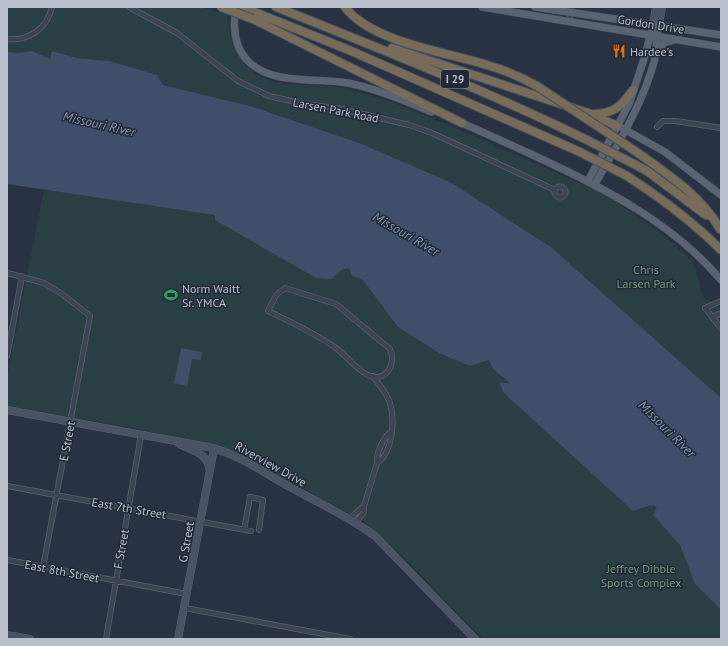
<svg xmlns="http://www.w3.org/2000/svg" width="728" height="646" viewBox="0 0 728 646" font-family="'PT Sans',sans-serif">
  <style>
    .green { fill: #2a3f43 }
    .water { fill: #3f4f6a }
    .lines { fill: none; stroke-linecap: round; stroke-linejoin: round }
    .street-casing { stroke: #5a626f; stroke-width: 6 }
    .secondary-casing { stroke: #5a626f; stroke-width: 8 }
    .primary-casing { stroke: #464d5b; stroke-width: 8 }
    .highway-casing { stroke: #474f5c; stroke-width: 10 }
    .street { stroke: #3c4451; stroke-width: 4.5 }
    .secondary { stroke: #4a5364; stroke-width: 7 }
    .primary { stroke: #5a6371; stroke-width: 7 }
    .highway { stroke: #776c59; stroke-width: 8 }
    .highway-bridge-casing { stroke: #474f5c; stroke-width: 10; stroke-linecap: butt }
    .highway-bridge { stroke: #776c59; stroke-width: 8 }
    .labels { text-anchor: middle; dominant-baseline: central; stroke-width: 3; stroke-linejoin: round; paint-order: stroke }
    .shield { fill: #212937; stroke: #8b929f; stroke-width: 1 }
    .shield-label { font-size: 11px; font-weight: bold; fill: #b9bfcb }
    .street-label { font-size: 12px; fill: #b9bfcb; stroke: #212937 }
    .poi-label { font-size: 12px; fill: #b9bfcb; stroke: #212937; text-anchor: start }
    .park-label { font-size: 12px; fill: #719b7c; stroke: #212937 }
    .water-label { font-size: 13px; font-style: italic; fill: #8295b2; stroke: #212937 }
  </style>
  <rect width="100%" height="100%" fill="#283242"/>
  <!-- green -->
  <path class="green" d="M7,7H201L228,15C228,40 237,64 260,76C280,87 301,84 322,86C334,86 347,89 358,92C404,103 448,126 492,144L495,148L505,150L606,195L666,237L693,262L703,297L721,309V398L552,248L452,183L362,144L250,106L163,85L157,75L109,61L77,58L52,51L50,59L33,51L16,53L7,51Z
    M194,188L473,324L721,569V639H483L401,554L361,520L241,455L211,445L144,430L7,406V377L44,190Z"/>
  <!-- water -->
  <path class="water" d="M7,51L16,53L33,51L50,59L52,51L77,58L109,61L157,75L163,85L250,106L362,144L452,183L552,248L721,398V609L695,584L680,545L653,515L657,507L651,505L633,511L504,393L499,382L511,384L493,369L489,360L470,366L441,354L398,327L363,280L352,276L349,268L341,270L332,279L316,278L215,220V215L7,184Z
    M181,348L202,352L201,360L192,359L187,386L174,383Z"/>
  <g class="lines">
    <!-- street casing -->
    <g class="street-casing">
      <path id="street" d="M129,7L177,33L238,81L269,96L305,104L342,109L409,125L432,133L555,190
        M569,22L571,7
        M7,39C29,41 47,29 52,7
        M657,127L663,121H676L721,128
        M554.5 192a5.5 5.5 0 1 1 11 0a5.5 5.5 0 1 1-11 0Z
        M7,273L44,283L62,294L90,316L43,567
        M285,288L336,304L390,349C397,363 386,382 370,376C357,371 347,356 336,348C315,333 291,322 268,311L276,295Z
        M721,301L705,308L721,328
        M712,317L721,313
        M7,356L22,276
        M373,376C379,385 387,393 390,403C395,419 393,453 377,463
        M7,486L251,531
        M349,519L364,506
        M356,523L364,512V506L377,463C376,454 383,437 391,432
        M244,530L250,497L263,500L259,530
        M7,560L187,594
        M185,608L350,639
        M106,639L141,435"/>
    </g>
    <!-- secondary casing -->
    <g class="secondary-casing">
      <path id="secondary" d="M653,24L656,7
        M659,25L662,7
        M7,410L208,447C239,454 261,471 288,486C317,502 348,516 375,536L475,639
        M179,444C192,451 206,452 209,468
        M7,635L30,639
        M178,639L214,449"/>
    </g>
    <!-- primary casing -->
    <g class="primary-casing">
      <path id="primary" d="M236,7C228,53 251,76 296,79C313,81 331,80 348,83C377,89 405,101 432,112
        M482,7L721,47
        M535,7L721,35
        M656,55L664,43L674,40
        M457,121C483,132 509,144 535,156C602,187 672,222 721,280
        M622,128L665,152L721,195
        M588,181L629,104L645,56L653,24
        M595,184C617,145 642,106 654,62C657,50 656,37 659,25"/>
    </g>
    <!-- highway casing -->
    <g class="highway-casing">
      <path id="highway" d="M242,7L349,50L580,152
        M276,7C381,49 485,90 587,140
        M345,7C371,42 446,52 487,65C504,70 521,77 537,86
        M253,19L462,123
        M392,48L591,114L617,126
        M594,114C616,113 621,106 633,90
        M638,153C669,175 701,196 720,229
        M632,163L647,171L706,215
        M627,176C661,198 692,221 721,250"/>
    </g>
    <!-- street -->
    <use href="#street" class="street"/>
    <!-- secondary -->
    <use href="#secondary" class="secondary"/>
    <!-- primary -->
    <use href="#primary" class="primary"/>
    <!-- highway -->
    <use href="#highway" class="highway"/>
    <!-- highway-bridge casing -->
    <g class="highway-bridge-casing">
      <path id="highway-bridge" d="M221,7L253,19
        M537,86L638,153
        M587,140L632,163
        M580,152L627,176"/>
    </g>
    <!-- highway-bridge -->
    <use href="#highway-bridge" class="highway-bridge"/>
  </g>
  <!-- icons -->
  <defs>
    <g id="restaurant-bare" transform="scale(1.08)"><path d="M-5-6h1v4h1v-4h1v4h1v-4h1v5L-1.5 .5V6h-2V.5L-5-1ZM5-6V6H3V1.5H1.5Q1.5-4 5-6Z" fill="#e8710a" stroke="#212937" stroke-width="2.5" paint-order="stroke"/></g>
    <g id="stadium-bare" transform="scale(1.08)"><path d="M0-5a6.5 5 0 1 0 0 10a6.5 5 0 1 0 0-10ZM-3.5-1.8h7v3.6h-7Z" fill="#2e9e5b" stroke="#212937" stroke-width="2.5" paint-order="stroke"/></g>
  </defs>
  <g fill-rule="evenodd">
    <use href="#restaurant-bare" x="619" y="51"/>
    <use href="#stadium-bare" x="171" y="295"/>
  </g>
  <g class="labels">
    <!-- shield labels -->
    <rect class="shield" x="441" y="70" width="28" height="18" rx="3"/>
    <g class="shield-label">
      <text x="455" y="79">I 29</text>
    </g>
    <!-- street labels -->
    <g class="street-label">
      <text transform="translate(651 24) rotate(9)">Gordon Drive</text>
      <text transform="translate(336 110) rotate(11)">Larsen Park Road</text>
      <text transform="translate(67 441) rotate(-79)">E Street</text>
      <text transform="translate(271 464) rotate(29)">Riverview Drive</text>
      <text transform="translate(129 508) rotate(10)">East 7th Street</text>
      <text transform="translate(186 542) rotate(-80)">G Street</text>
      <text transform="translate(121 549) rotate(-80)">F Street</text>
      <text transform="translate(62 571) rotate(11)">East 8th Street</text>
    </g>
    <!-- poi labels -->
    <g class="poi-label">
      <text x="630" y="51">Hardee's</text>
      <text x="182" y="288">Norm Waitt<tspan x="182" dy="14">Sr. YMCA</tspan></text>
    </g>
    <!-- park labels -->
    <g class="park-label">
      <text x="646" y="269">Chris<tspan x="646" dy="14">Larsen Park</tspan></text>
      <text x="641" y="568">Jeffrey Dibble<tspan x="641" dy="14">Sports Complex</tspan></text>
    </g>
    <!-- water labels -->
    <g class="water-label">
      <text transform="translate(99 124) rotate(13)">Missouri River</text>
      <text transform="translate(406 234) rotate(30)">Missouri River</text>
      <text transform="translate(667 429) rotate(45)">Missouri River</text>
    </g>
  </g>
  <!-- border -->
  <rect width="728" height="646" fill="none" stroke="#b9bfcb" stroke-width="16"/>
</svg>
